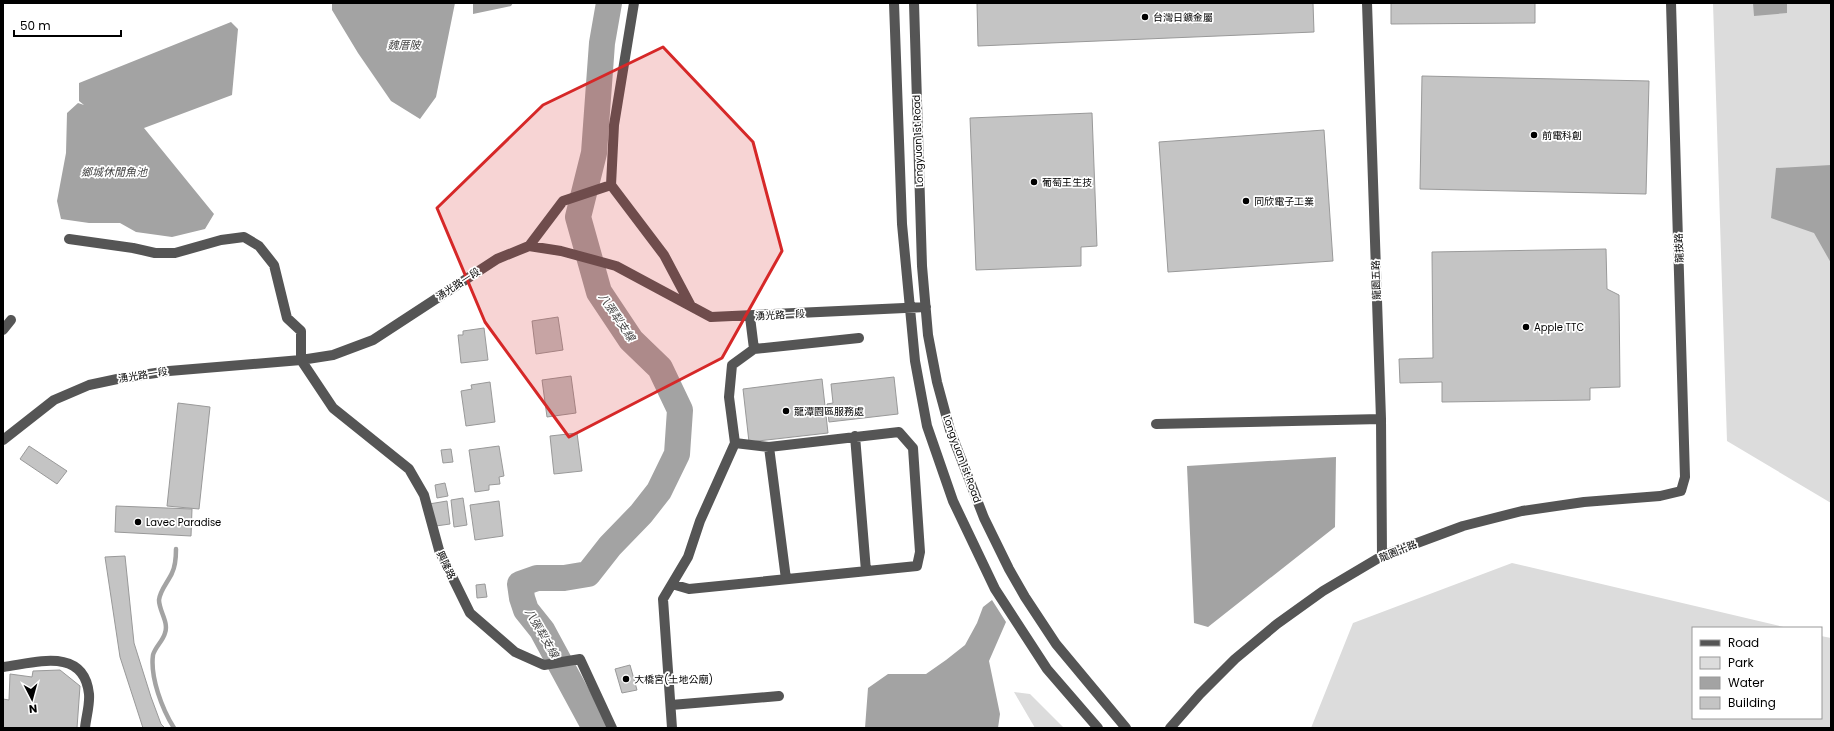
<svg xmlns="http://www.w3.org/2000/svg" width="1834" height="731" viewBox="0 0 1834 731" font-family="Poppins,'Noto Sans TC',sans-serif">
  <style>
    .green { fill: #dcdcdc }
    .water { fill: #a3a3a3 }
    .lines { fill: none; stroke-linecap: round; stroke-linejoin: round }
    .stream { stroke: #a3a3a3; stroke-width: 4.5 }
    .river { stroke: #a3a3a3; stroke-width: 26 }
    .building { fill: #c4c4c4; stroke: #999 }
    .minor { stroke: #555; stroke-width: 10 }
    .marked { fill: #d62828; fill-opacity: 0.2; stroke: #d62828; stroke-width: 3; stroke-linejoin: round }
    .poi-dot { fill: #000; stroke: #fff; stroke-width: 1.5 }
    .labels { text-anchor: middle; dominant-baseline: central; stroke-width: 3.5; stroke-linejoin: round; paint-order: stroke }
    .poi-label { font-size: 10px; fill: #000; stroke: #fff; text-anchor: start }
    .street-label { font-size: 10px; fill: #000; stroke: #fff }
    .water-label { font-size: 11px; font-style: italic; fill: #444; stroke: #fff }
  </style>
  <rect width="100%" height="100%" fill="#fff"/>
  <!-- green -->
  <path class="green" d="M1713,3H1831V503L1727,441Z
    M1512,563L1788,628H1693V718H1821V636L1831,638V728H1311L1353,623Z
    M1014,692L1030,694L1064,728H1035Z"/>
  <!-- water -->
  <path class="water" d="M332,3H455L436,97L420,119L391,101L358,53L332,10Z
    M473,3H513L511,6L473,14Z
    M1753,3H1787V13L1754,16Z
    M231,22L238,29L232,95L144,128L214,214L205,229L172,237L136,232L120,223H89L61,219L57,201L66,153L67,113L78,103L84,105L79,101V83Z
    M1831,165V263L1814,233L1771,218L1776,168Z
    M1336,457L1335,527L1208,627L1194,623L1187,466Z
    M992,600L1006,622L989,661L1000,714L998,728H865L868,688L888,674H926L946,660L965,645L977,623L983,607Z"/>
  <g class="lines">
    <!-- stream -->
    <path class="stream" d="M174,728C162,709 150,677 153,655C155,647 163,641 165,633C169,622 159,611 159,600C160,590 168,582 172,573C176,565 176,557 176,549"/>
    <!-- river -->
    <path class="river" d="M595,728L542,630L526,610L522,598L520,584L537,578H564L588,574L610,546L641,514L659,491L677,454L680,410L660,368L631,340L599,292L578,217L594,153L602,43L609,3"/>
  </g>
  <!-- building -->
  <path class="building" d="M977,3H1313L1314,32L978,46Z
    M1391,3H1535V23L1391,24Z
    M1422,76L1649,81L1646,194L1420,189Z
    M1092,113L1097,246L1081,247V266L976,270L970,118Z
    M1324,130L1333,261L1168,272L1159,142Z
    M1606,249L1607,289L1619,295L1620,387L1590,388V400L1442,402V382L1400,383L1399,359L1433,358L1432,252Z
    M558,317L563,350L536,354L532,321Z
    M484,328L488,360L461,363L458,335H463V331Z
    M571,376L576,413L547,417L542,380Z
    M894,377L898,414L829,422L827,404L833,403L831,384Z
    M822,379L828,433L749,442L743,389Z
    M490,382L495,422L466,426L461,391L472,389L471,385Z
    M178,403L210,407L199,509L167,506Z
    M577,433L582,471L554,474L550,436Z
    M29,446L67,471L57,484L20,459Z
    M499,446L504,476L499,477L500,484L489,485V490L475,492L469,450Z
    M451,449L453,462L443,463L441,450Z
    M445,483L448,496L437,498L435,485Z
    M463,498L467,525L454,527L451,500Z
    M447,501L450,524L436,526L429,504Z
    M499,501L503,536L475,540L470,505Z
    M116,506L192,509L191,536L115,532Z
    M125,556L134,643L151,697L161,724L165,728H143L120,657L105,557Z
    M485,584L487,597L477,598L476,585Z
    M630,665L637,690L622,693L615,669Z
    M60,670L80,686L77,728H3V699L9,700L10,674L32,677L33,671Z"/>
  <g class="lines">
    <!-- minor -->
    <path class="minor" d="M634,3L614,125L611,185L664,255L691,306
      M894,3L902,224L915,361L927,426L953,501L995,589L1047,669L1098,728
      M914,3L922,266L928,335L937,382L950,430L984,518L1009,569L1025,597L1056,644L1126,728
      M1367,3L1381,419L1382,556
      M69,239L133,248L155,253H175L221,240L244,237L259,246L274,265L287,318L301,331V360L333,408L409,469L424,495L439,550L470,613L515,652L544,665L580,659L612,728
      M529,246L563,201L611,185
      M3,330L11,320
      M754,349L859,338
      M1156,424L1381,419
      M855,436L866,571
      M3,440L54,400L89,385L122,378L169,371L301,360L333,355L373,340L497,259L529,246L561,251L616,266L711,317L926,307
      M769,447L786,579
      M672,584L689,589L917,566L920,552L913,448L899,432L769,447L735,443
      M3,667C35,663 84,646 89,694C90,705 86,717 85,728
      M671,705L779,696
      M672,728L663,599L688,557L700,521L735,443L729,397L732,365L754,349L750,317
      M1170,728L1200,694L1235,659L1277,624L1323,591L1382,556L1463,526L1522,511L1584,502L1660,496L1681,491L1685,477L1671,3"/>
  </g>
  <!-- marked area -->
  <path class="marked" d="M663,47L753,142L782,251L722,358L569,437L485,322L437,208L543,105Z"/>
  <!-- markers -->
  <g class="poi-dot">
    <circle cx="1145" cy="17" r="4"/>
    <circle cx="1534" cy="135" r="4"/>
    <circle cx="1034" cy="182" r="4"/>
    <circle cx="1246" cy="201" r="4"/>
    <circle cx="1526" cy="327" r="4"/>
    <circle cx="786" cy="411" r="4"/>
    <circle cx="138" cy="522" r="4"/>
    <circle cx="626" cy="679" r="4"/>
  </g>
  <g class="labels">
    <!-- poi labels -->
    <g class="poi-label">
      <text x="1153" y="17">台灣日鑛金屬</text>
      <text x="1542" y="135">前電科創</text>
      <text x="1042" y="182">葡萄王生技</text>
      <text x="1254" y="201">同欣電子工業</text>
      <text x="1534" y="327">Apple TTC</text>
      <text x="794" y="411">龍潭園區服務處</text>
      <text x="146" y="522">Lavec Paradise</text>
      <text x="634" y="679">大橋宮(土地公廟)</text>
    </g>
    <!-- street labels -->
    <g class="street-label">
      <text transform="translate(918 141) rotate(-92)">Longyuan 1st Road</text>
      <text transform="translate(1679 248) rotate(-92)">龍技路</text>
      <text transform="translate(1376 280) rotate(-92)">龍園五路</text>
      <text transform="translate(458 284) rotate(-33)">湧光路一段</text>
      <text transform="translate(780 315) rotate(-3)">湧光路一段</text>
      <text transform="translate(143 375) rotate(-9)">湧光路一段</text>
      <text transform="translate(962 459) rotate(70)">Longyuan 1st Road</text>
      <text transform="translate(1398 551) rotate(-22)">龍園十路</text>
      <text transform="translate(446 565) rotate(65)">興隆路</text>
    </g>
    <!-- water labels -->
    <g class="water-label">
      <text x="404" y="45">魏厝陂</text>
      <text x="114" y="172">鄉城休閒魚池</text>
      <text transform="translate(617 317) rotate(56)">八張犁支線</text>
      <text transform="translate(542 633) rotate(60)">八張犁支線</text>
    </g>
  </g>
  <!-- border -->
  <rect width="1834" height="731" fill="none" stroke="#000000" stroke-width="8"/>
  <!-- legend -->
  <rect x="1692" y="627" width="130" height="92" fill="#ffffff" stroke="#999999"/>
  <rect x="1700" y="640" width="20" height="6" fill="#555555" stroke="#999999"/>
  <text x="1728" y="647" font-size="12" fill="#000000">Road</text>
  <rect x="1700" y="657" width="20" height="12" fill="#dcdcdc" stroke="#999999"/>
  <text x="1728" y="667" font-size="12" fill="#000000">Park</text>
  <rect x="1700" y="677" width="20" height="12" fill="#a3a3a3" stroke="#999999"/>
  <text x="1728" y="687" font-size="12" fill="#000000">Water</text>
  <rect x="1700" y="697" width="20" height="12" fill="#c4c4c4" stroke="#999999"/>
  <text x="1728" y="707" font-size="12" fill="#000000">Building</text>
  <!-- north arrow -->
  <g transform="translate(32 699) rotate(174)" stroke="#ffffff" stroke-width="3" paint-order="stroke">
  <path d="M0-3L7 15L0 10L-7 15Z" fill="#000000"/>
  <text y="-6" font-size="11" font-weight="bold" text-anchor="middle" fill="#000000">N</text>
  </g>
  <!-- scale -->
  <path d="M14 30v6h107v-6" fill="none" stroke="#000000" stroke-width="2"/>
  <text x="20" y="30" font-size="12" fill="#000000" stroke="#ffffff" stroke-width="3" paint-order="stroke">50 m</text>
</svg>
